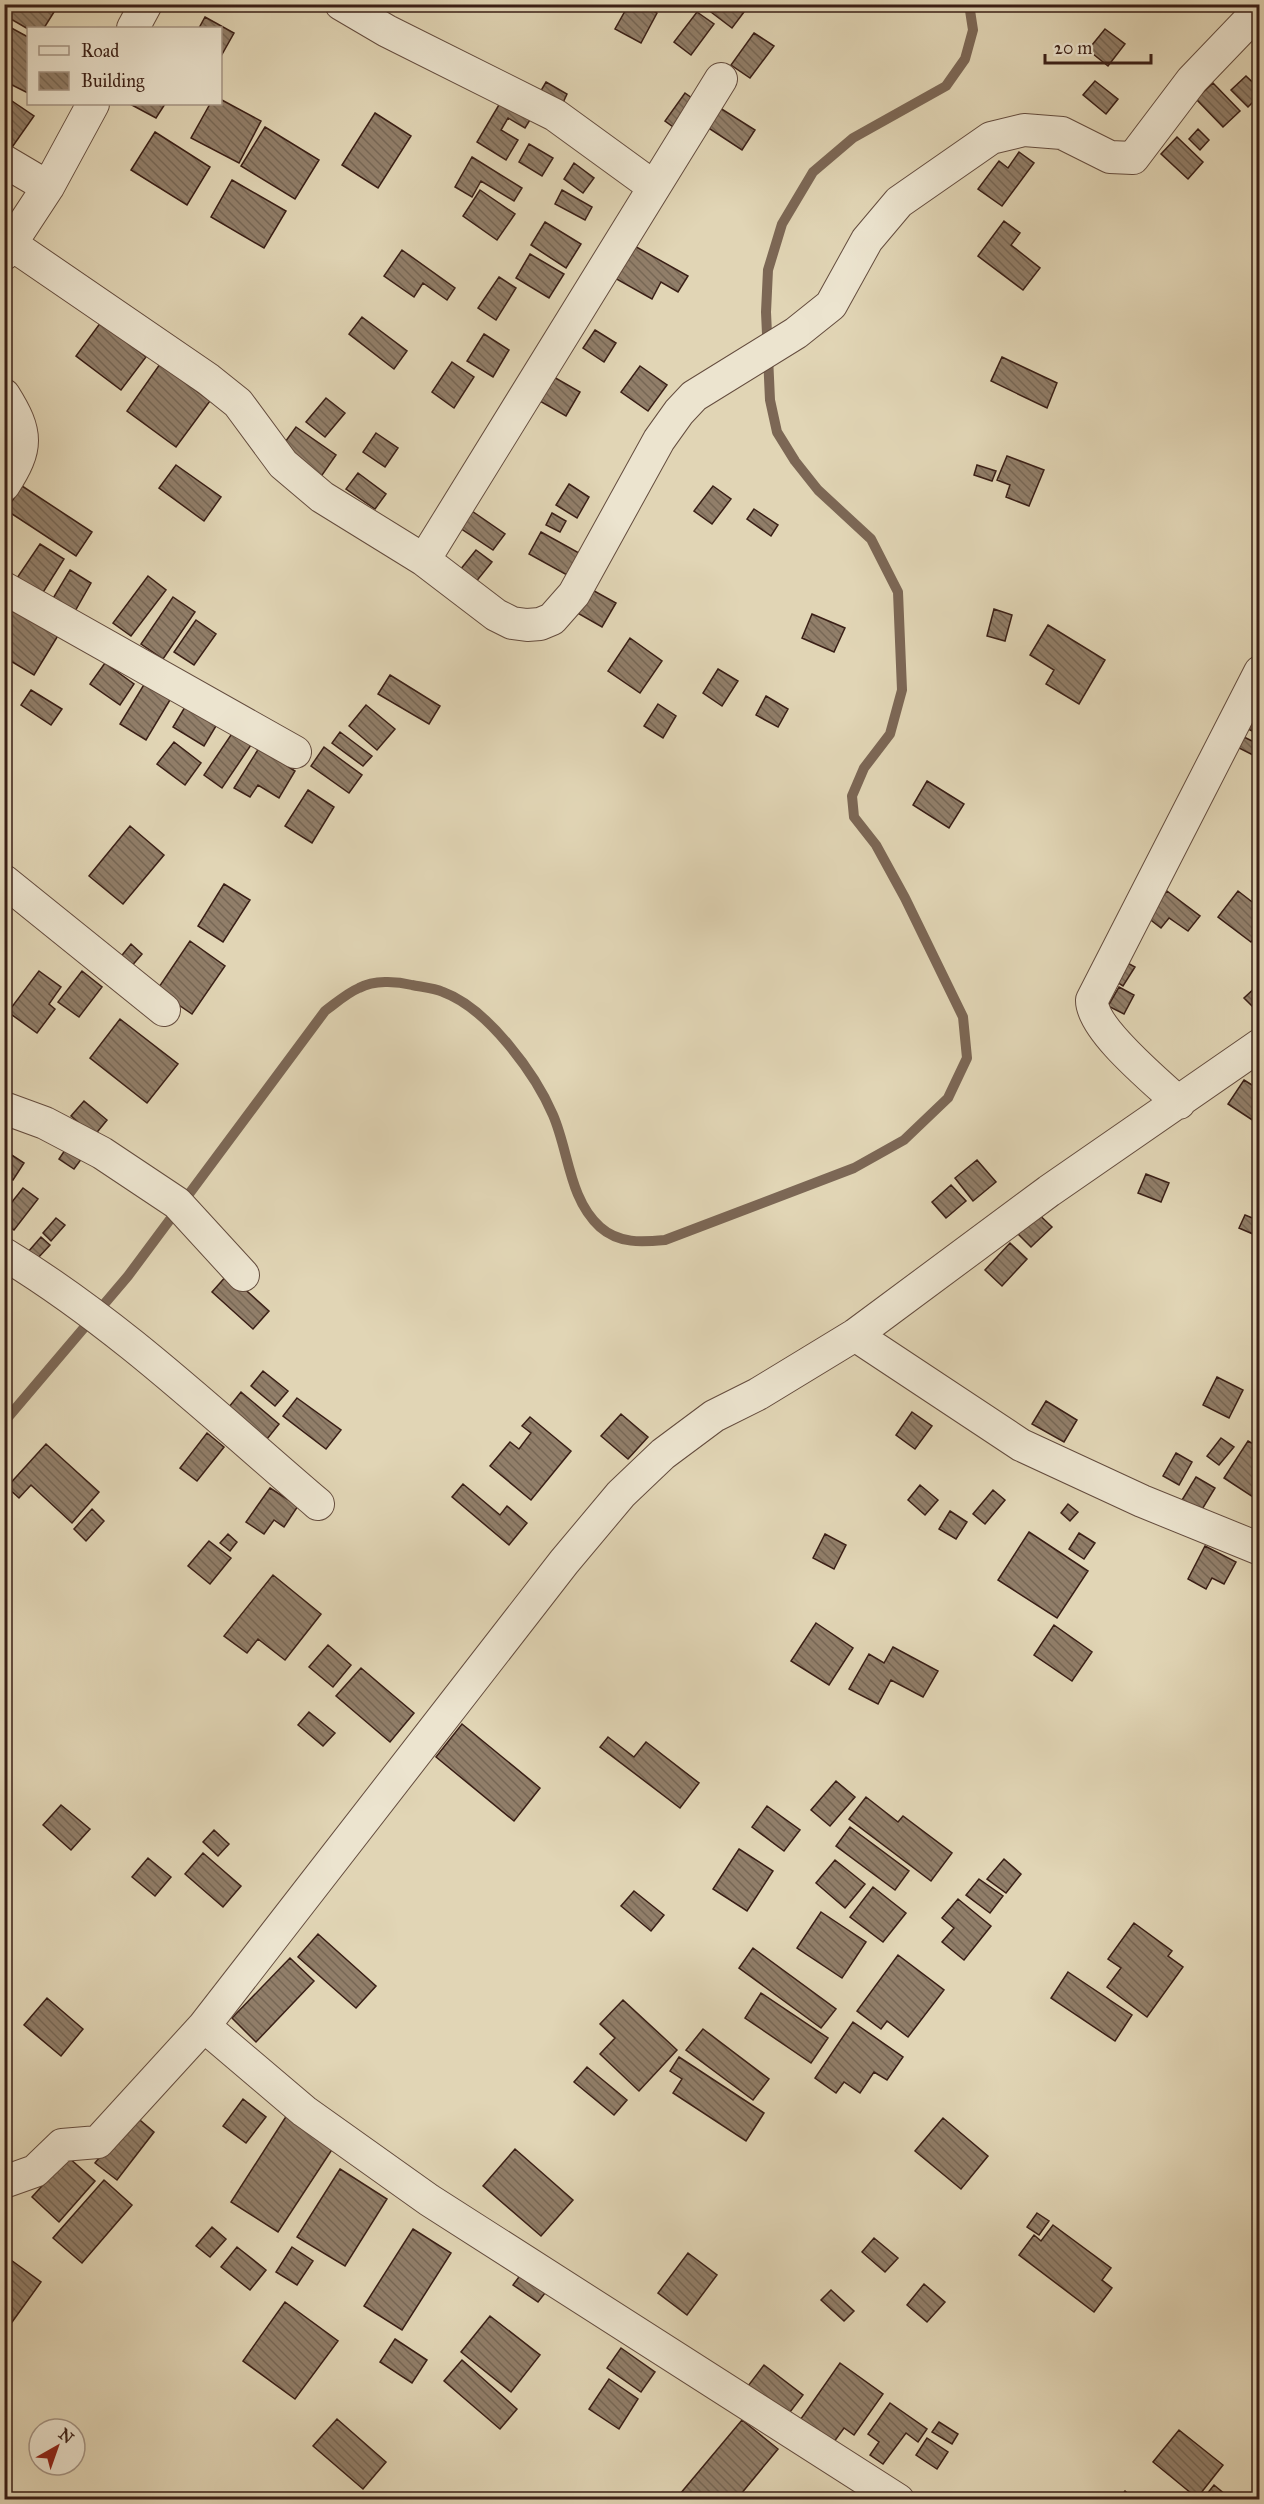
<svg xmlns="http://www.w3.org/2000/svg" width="1264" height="2504" viewBox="0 0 1264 2504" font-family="'IM FELL Great Primer',serif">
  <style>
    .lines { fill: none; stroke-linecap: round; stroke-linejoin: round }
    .stream { stroke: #7c6755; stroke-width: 10 }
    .building { fill: url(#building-back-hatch); stroke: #3a1f16; stroke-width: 1.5 }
    .street-casing { stroke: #644c3e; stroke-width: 34 }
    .street { stroke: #ece4cf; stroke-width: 32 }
  </style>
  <defs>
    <pattern id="building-back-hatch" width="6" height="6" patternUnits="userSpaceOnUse" patternTransform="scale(1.5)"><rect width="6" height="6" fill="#917e69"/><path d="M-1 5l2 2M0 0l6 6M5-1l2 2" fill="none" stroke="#776755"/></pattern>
  </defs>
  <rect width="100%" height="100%" fill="#e1d5b5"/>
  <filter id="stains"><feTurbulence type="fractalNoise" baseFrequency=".00333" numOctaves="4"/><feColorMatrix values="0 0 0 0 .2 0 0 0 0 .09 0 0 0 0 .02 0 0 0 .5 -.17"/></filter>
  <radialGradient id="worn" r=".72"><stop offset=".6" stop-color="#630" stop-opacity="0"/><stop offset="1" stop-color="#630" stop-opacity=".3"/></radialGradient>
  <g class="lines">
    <!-- stream -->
    <path class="stream" d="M4,1422L128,1276L325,1011C336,1003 347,993 359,988C374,980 396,981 412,985C422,987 434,988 443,992C487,1008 535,1073 553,1115C569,1152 569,1199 600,1227C619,1244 642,1242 665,1240L854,1168L904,1140L948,1098L967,1058L963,1017L905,898L876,845L854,817L852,796L864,768L890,734L902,690L898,592L871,539L818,490L795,461L777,432L770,400L766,312L768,270L782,224L813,172L853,138L946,86L965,59L973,30L969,4"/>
  </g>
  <!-- building -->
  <path class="building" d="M4,4H59L44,28L28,29L4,15Z
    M629,4H642L657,13L641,43L615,29Z
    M705,4H743L747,8L732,28L703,6Z
    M697,12L714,24L691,55L674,42Z
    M205,17L234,33L220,58V28H199Z
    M4,24L28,37V93L4,81Z
    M1105,29L1125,44L1108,66L1088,50Z
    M754,33L774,46L750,78L731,65Z
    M1246,76L1260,89V95L1248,107L1231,90Z
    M1095,81L1118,99L1106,114L1083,95Z
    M546,82L567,94L561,107L539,94Z
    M1213,83L1240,111L1223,127L1196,99Z
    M685,93L696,101L676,129L665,121Z
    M503,98L533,115L525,128L508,118L501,130L518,140L506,160L477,142Z
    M9,99L34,116L8,153L4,151V106Z
    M220,99L261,121L239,163L191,138L210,104H220Z
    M130,104H165L156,118Z
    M720,108L755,130L742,150L707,127Z
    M375,113L411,136L378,188L342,165Z
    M265,127L319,160L295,199L241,166Z
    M1198,129L1209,140L1200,150L1189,139Z
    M155,132L210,167L187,205L131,170Z
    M1177,137L1203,162L1188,179L1161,154Z
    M529,144L553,158L542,176L519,162Z
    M1019,152L1034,163L1002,206L978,189L999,161L1008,168Z
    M472,157L522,188L514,201L481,181L472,197L455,187Z
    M574,163L594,178L583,193L564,179Z
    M232,180L286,211L264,248L211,217Z
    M480,190L515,214L497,240L463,216Z
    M562,190L592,207L585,220L555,204Z
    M1004,221L1020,233L1011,245L1040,268L1023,290L978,256Z
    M545,222L581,244L566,268L531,245Z
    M631,244L688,276L678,292L661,282L652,299L613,277Z
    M402,250L455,288L447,300L423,283L414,297L384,276Z
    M530,254L564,274L549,298L516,278Z
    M499,277L516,288L496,320L478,308Z
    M362,317L407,351L394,369L349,334Z
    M101,322L146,357L121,390L76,356Z
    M595,330L616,343L604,362L583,348Z
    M484,334L509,350L493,377L467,361Z
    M1002,357L1057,383L1047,408L991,381Z
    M452,362L474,377L454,408L432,392Z
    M160,364L210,401L176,447L127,411Z
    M640,366L667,385L648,411L621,392Z
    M545,372L580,392L566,416L531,396Z
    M326,398L345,413L325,437L306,422Z
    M296,427L336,455L320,478L280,449Z
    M376,433L398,448L385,467L363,452Z
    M1007,456L1044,470L1029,506L1006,497L1010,485L997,480Z
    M176,465L221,497L204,521L159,488Z
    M977,465L996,471L992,481L974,475Z
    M358,473L386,494L375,509L346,489Z
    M569,484L589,497L577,518L556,505Z
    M22,486L92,532L76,556L6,510Z
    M713,486L731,499L712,524L694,511Z
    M469,509L505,534L493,550L457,526Z
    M754,509L778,525L771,536L747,519Z
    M552,513L566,521L560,532L546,525Z
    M541,532L579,553L567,575L529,554Z
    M40,544L64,559L42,594L17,578Z
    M476,550L492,562L475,583L460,570Z
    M70,570L91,583L74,613L52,600Z
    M148,576L166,590L131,636L113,623Z
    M587,587L616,603L602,627L574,611Z
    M173,597L195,612L163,659L141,644Z
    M4,600L59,634L34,675L4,657Z
    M994,609L1012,615L1005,641L987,636Z
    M812,614L845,628L834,652L802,638Z
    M196,620L216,634L194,665L174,652Z
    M1048,625L1105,660L1079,704L1046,684L1054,670L1030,655Z
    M630,638L662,661L640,693L608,671Z
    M105,663L134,684L120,705L90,684Z
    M718,669L738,681L722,706L703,693Z
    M390,675L440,706L429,724L378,694Z
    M148,678L173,695L146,740L120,724Z
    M31,690L62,709L51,725L21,705Z
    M766,696L788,709L778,727L756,715Z
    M188,702L219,721L204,746L173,727Z
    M1260,703V735L1246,728Z
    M658,704L676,716L663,738L644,726Z
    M366,705L395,729L377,750L349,726Z
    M233,732L251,745L222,788L204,775Z
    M340,732L372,756L363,766L332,743Z
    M1236,733L1260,745L1259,758L1231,744Z
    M174,742L201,763L185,785L157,764Z
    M324,747L362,775L349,793L311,766Z
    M259,748L295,771L279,798L258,785L250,797L234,788Z
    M927,781L964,804L949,828L913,805Z
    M308,790L334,807L312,843L285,826Z
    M130,826L164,855L123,904L89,876Z
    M224,884L250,900L223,942L198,926Z
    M1167,891L1200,916L1188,931L1169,918L1161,928L1147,917Z
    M1238,891L1260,908V931L1251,942L1218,917Z
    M190,941L225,966L192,1014L157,990Z
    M131,944L142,954L130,968L119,959Z
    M1122,960L1135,967L1123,986L1112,979Z
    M39,971L61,987L49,1004L55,1009L37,1033L8,1012Z
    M82,971L102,987L79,1017L58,1002Z
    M1259,984L1260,985V1014L1244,998Z
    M1119,987L1134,995L1124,1014L1108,1006Z
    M120,1019L178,1064L147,1103L90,1058Z
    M1244,1080L1260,1090V1125L1228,1104Z
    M84,1101L107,1120L94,1136L71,1116Z
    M69,1144L85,1154L74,1169L59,1159Z
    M4,1150L24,1163L13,1180L4,1175Z
    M977,1160L996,1182L973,1201L955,1178Z
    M1146,1174L1169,1183L1161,1202L1138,1193Z
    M951,1185L966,1201L946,1218L932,1202Z
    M23,1188L38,1199L14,1230L4,1223V1212Z
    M1032,1208L1052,1227L1031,1247L1013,1229Z
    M1245,1215L1260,1221V1237L1239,1228Z
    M56,1218L65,1225L51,1241L43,1233Z
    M41,1237L50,1245L37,1259L28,1252Z
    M1010,1243L1027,1259L1002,1286L985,1270Z
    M228,1274L269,1311L253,1329L212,1292Z
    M263,1371L288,1391L275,1406L251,1386Z
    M1217,1377L1243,1390L1229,1418L1203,1405Z
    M241,1392L279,1424L263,1444L225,1412Z
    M297,1398L341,1430L326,1449L283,1416Z
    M1046,1401L1077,1420L1064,1442L1032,1424Z
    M912,1412L932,1426L915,1449L896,1435Z
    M621,1414L648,1437L628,1459L601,1436Z
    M530,1417L571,1451L531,1500L490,1466L510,1442L519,1449L531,1433L522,1426Z
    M207,1433L224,1447L197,1481L180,1468Z
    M1221,1438L1234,1447L1219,1465L1207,1456Z
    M1248,1441L1260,1448V1487L1253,1497L1224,1478Z
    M46,1444L99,1492L72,1523L31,1485L19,1498L7,1487Z
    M1176,1453L1192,1462L1179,1485L1163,1476Z
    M1196,1477L1215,1488L1198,1516L1179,1505Z
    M463,1484L500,1515L507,1506L527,1523L509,1545L452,1497Z
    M920,1485L938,1500L925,1515L908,1500Z
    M270,1488L298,1506L284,1527L274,1520L264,1534L246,1522Z
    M993,1490L1005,1500L985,1524L973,1514Z
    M1068,1504L1078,1512L1070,1521L1061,1513Z
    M92,1509L104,1521L86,1541L74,1529Z
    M950,1511L967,1522L956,1539L939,1529Z
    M1029,1532L1088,1571L1057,1618L998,1580Z
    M1079,1533L1095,1543L1084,1559L1069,1549Z
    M228,1534L237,1542L230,1551L220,1543Z
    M825,1534L846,1545L834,1569L813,1558Z
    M209,1541L231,1558L210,1584L188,1566Z
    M1205,1546L1236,1562L1224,1584L1212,1578L1206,1589L1188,1579Z
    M273,1575L321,1614L285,1660L258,1639L247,1653L224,1636Z
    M816,1623L853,1648L829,1685L791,1661Z
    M1054,1625L1092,1652L1072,1681L1034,1655Z
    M328,1645L351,1665L333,1687L309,1667Z
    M893,1647L938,1671L923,1697L891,1680L878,1704L849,1689L869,1654L884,1663Z
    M361,1668L414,1713L390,1742L336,1696Z
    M309,1712L335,1733L323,1746L298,1725Z
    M462,1724L540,1788L514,1821L436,1757Z
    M608,1737L634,1757L646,1742L699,1783L680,1808L600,1747Z
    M836,1781L855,1797L830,1826L811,1810Z
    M866,1797L898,1822L903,1816L952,1853L931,1881L849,1819Z
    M61,1805L90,1829L71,1850L43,1825Z
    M767,1806L800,1830L784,1851L752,1827Z
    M850,1827L909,1871L895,1890L836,1846Z
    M214,1830L229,1844L218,1856L203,1842Z
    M739,1849L773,1871L747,1911L713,1889Z
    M203,1853L241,1886L223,1907L185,1874Z
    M148,1858L171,1877L155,1896L132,1877Z
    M1004,1859L1021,1874L1006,1893L987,1879Z
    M835,1860L865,1884L845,1908L816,1883Z
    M979,1879L1003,1896L990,1913L966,1895Z
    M873,1887L906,1913L883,1942L850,1917Z
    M634,1891L664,1915L651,1931L621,1906Z
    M958,1899L991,1926L964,1960L942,1942L954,1928L942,1918Z
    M821,1912L866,1942L842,1978L797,1948Z
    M1134,1923L1172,1951L1168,1956L1183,1967L1147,2017L1107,1987L1121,1968L1108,1959Z
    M318,1934L376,1986L356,2008L298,1957Z
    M753,1948L836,2009L821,2028L739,1968Z
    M898,1955L944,1990L908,2037L887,2021L881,2029L857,2011Z
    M290,1958L314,1981L256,2042L232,2018Z
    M1068,1972L1132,2015L1115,2041L1051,1998Z
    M761,1993L828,2038L811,2063L745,2018Z
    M47,1998L83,2029L61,2056L24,2025Z
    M623,2000L677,2050L639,2091L600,2054L615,2038L600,2024Z
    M853,2022L903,2057L887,2080L874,2072L860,2093L844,2082L836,2093L815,2078Z
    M703,2029L769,2079L753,2100L686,2050Z
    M679,2057L764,2113L746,2141L673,2093L682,2079L670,2071Z
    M587,2067L627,2100L614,2115L574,2082Z
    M243,2099L266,2117L246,2143L223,2126Z
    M134,2115L154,2132L117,2180L95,2163Z
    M287,2115L335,2145L278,2232L231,2202Z
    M943,2118L988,2156L961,2189L915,2151Z
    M515,2149L573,2200L541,2236L483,2186Z
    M68,2157L95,2181L59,2222L32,2197Z
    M340,2169L387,2199L345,2266L297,2237Z
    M104,2180L132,2205L82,2263L53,2238Z
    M1037,2213L1049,2221L1039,2235L1027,2227Z
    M1053,2225L1111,2268L1102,2280L1112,2288L1094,2312L1019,2255L1034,2235L1041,2241Z
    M212,2227L226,2239L210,2257L196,2246Z
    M413,2229L451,2253L402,2330L364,2306Z
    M874,2238L898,2258L885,2272L862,2252Z
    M237,2247L266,2270L250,2290L221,2267Z
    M292,2247L313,2261L297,2285L276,2272Z
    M688,2253L717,2275L687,2315L658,2293Z
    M4,2255L41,2282L7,2329L4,2328Z
    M524,2270L549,2288L538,2302L513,2285Z
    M924,2284L945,2302L927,2322L907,2305Z
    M831,2290L854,2311L844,2321L821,2300Z
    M285,2302L338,2341L295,2399L243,2361Z
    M490,2316L540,2355L511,2392L461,2352Z
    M395,2339L427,2360L412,2383L380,2362Z
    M621,2348L655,2372L641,2392L607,2368Z
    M462,2360L517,2409L500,2429L444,2381Z
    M840,2363L883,2394L854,2435L844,2428L831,2446L798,2423Z
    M764,2365L803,2395L787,2416L748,2386Z
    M609,2379L638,2399L619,2429L589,2409Z
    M890,2403L927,2429L918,2442L906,2433L883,2464L870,2455L879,2442L868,2434Z
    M337,2419L386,2462L363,2489L313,2446Z
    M742,2420L778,2449L736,2500H687L680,2494Z
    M939,2422L958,2434L952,2444L932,2432Z
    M1179,2430L1223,2465L1197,2498L1153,2462Z
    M927,2438L948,2452L937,2469L916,2455Z
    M1214,2485L1232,2500H1202Z
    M1125,2491L1136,2500H1118Z"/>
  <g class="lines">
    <!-- street casing -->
    <g class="street-casing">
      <path id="street" d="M341,4L387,31L555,115L654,187
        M133,28L146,4
        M4,161L48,187
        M11,244L208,379L238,403L283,464L322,497L424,560L496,615L512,623L527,625L540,624L552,619L574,594L659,440L679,412L694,396L796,333L831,305L867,240L899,202L991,138L1024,130L1062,133L1110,157L1133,158L1192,80L1260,9
        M4,254L48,187L93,104
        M4,395C28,433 28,448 4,485
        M424,560L721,79
        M4,588L295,752
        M4,881L164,1010
        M1179,1103C1157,1082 1091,1029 1092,1000L1260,672
        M4,1108L45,1123L102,1153L177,1203L243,1275
        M4,1254C118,1323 217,1418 318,1504
        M855,1335L1021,1445L1142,1501L1260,1549
        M204,2026L304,2111L429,2200L898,2500
        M4,2182L35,2171L62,2145L98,2142L204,2026L564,1562L621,1494L663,1454L714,1416L758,1394L855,1335L1049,1191L1260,1045"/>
    </g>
    <!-- street -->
    <use href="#street" class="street"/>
  </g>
  <!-- margin -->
  <rect width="1264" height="2504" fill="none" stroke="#e1d5b5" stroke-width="24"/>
  <rect x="6" y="6" width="1252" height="2492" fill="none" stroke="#3a1f16" stroke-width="3"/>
  <rect x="12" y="12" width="1240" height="2480" fill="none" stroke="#3a1f16" stroke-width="1.5"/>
  <!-- legend -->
  <rect x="27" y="27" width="195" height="78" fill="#ece4cf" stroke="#a59585" stroke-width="1.5"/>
  <rect x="39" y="46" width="30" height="9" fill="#ece4cf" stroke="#a59585" stroke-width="1.5"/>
  <text x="81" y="57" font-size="18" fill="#3a1f16">Road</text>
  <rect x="39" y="72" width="30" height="18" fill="url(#building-back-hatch)" stroke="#a59585" stroke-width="1.5"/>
  <text x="81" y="87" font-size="18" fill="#3a1f16">Building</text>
  <!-- north arrow -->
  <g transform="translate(57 2447) rotate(40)"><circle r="28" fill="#ece4cf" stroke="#a59585" stroke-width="1.5"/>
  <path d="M0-4.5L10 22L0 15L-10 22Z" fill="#8f2418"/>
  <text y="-9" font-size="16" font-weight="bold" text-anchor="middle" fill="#3a1f16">N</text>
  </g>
  <!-- scale -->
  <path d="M1045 54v9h106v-9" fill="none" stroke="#3a1f16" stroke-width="3"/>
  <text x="1054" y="54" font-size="18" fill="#3a1f16" stroke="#ece4cf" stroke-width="4.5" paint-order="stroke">20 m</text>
  <rect width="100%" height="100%" filter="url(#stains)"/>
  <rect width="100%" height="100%" fill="url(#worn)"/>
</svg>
